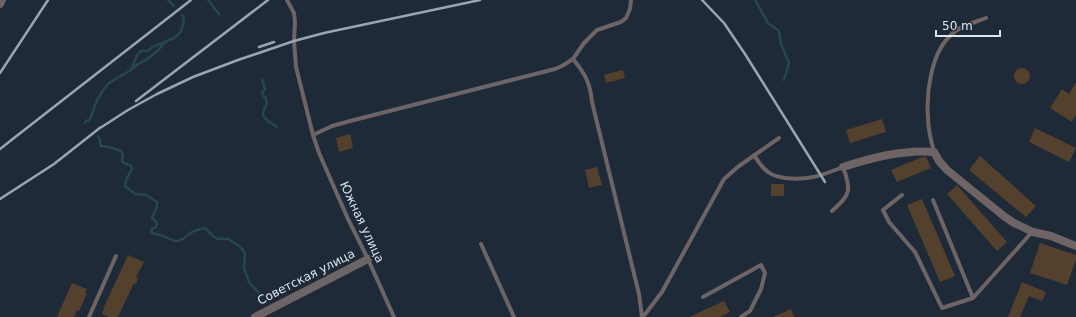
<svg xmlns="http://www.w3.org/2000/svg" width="1076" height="317" viewBox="0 0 1076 317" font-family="'DejaVu Sans',sans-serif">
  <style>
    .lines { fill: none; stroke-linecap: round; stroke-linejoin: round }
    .stream { stroke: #26474f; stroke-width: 2.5 }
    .building { fill: #54412d }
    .service { stroke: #6e6465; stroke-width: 4 }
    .minor { stroke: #6e6465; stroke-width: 8 }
    .rail { stroke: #9ba5af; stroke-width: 2.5 }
    .labels { text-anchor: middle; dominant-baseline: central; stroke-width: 4; stroke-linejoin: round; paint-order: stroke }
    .street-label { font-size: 12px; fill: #dee6ef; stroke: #1e2a37 }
  </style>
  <rect width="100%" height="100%" fill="#1e2a37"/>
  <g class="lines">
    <!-- stream -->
    <path class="stream" d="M168,0L174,6
      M208,0L219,14
      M755,0L768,23L779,31L781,44L789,63L784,80
      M133,68C138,63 141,63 147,59C152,56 161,48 164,43
      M262,80L265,89L262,93L264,97L266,99L267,104C258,118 266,119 277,127
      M85,123L86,121L89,120L91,117L97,100L104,89L109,83L131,70L137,55L141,51H148C157,41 174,43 181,31C183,27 183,22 184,18L182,15
      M98,136L100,139V143L101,146L109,147L121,151L123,154L122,161L124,163L131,166L132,169C129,175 125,179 125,186L135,194L146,195L154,200L157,202V207L152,218L157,223L156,227L152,229L151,232C155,235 159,234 163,236C167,237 171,240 175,241C182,242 187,235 192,232C196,230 201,229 205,228L214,237L218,239H228L239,246L243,250L245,254L244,268L249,282L258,292L261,298"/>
  </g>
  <!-- building -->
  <path class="building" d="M1014 76a8 8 0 1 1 16 0a8 8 0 1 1-16 0Z
    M622,70H623L625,78L606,83L604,75Z
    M1076,82V115L1072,122L1050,108L1062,89L1069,94Z
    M882,119L886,132L850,143L846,130Z
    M1035,128L1076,148L1069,162L1029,142Z
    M350,134L353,148L339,152L336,138Z
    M980,156L1036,206L1026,217L969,170Z
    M922,157H926L931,168L897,182L891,170Z
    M597,167L602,185L589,188L585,170Z
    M771,184H784V196H771Z
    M957,185L1007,242L997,251L947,194Z
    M922,199L955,276L940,282L907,205Z
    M1040,243L1076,255V260L1067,285L1030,273Z
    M128,255L144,262L136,277L138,278L136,284L134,283L118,317H109L102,314L104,309H103Z
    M1022,282L1046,292L1042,301L1029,296L1020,317H1008Z
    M72,283L87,289L85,293L87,294L79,311L77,310L74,317H57Z
    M724,301L730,312L720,317H689Z
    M791,309L794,317H773Z"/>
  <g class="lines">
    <!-- service -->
    <path class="service" d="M287,0L294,13L295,22L294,41L296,67L313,135L319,153L348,219L368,259L394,317
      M573,59C586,75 590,83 592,102L639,294L642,317
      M313,135L332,126L350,121L555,69L562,66L573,59L584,43L597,30L621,22L626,18L630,9L631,0
      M934,152C931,141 928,129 928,118C926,93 931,54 950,36C959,26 973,23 986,18
      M754,155C758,161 762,168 768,172C773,176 779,177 785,178C808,181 823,175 843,167C852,191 850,195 832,211
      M902,195L883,210L889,222L915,252L942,308L973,298L1032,232
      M933,200L973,298
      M481,244L514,317
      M703,297L761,265L765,273L761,289L750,311L741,317
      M89,317L116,256
      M643,317L662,292L724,179L739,166L779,138"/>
    <!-- minor -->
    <path class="minor" d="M0,4L2,0
      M843,167C871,158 904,149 934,152L939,161L947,170L1005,217L1014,223L1033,232L1051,236L1076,246
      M255,317L368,259"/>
    <!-- rail -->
    <path class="rail" d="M702,0L724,23L745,54L825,182
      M259,47L274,42
      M0,73L48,0
      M136,101L268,0
      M97,130L128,110L157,94L193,77L238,60L294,41L324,33L480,0
      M0,149L14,138L191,0
      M0,199L54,164L101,127"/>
  </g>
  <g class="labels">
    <!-- street labels -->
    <g class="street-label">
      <text transform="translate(362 222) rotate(65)">Южная улица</text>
      <text transform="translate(306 277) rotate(-27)">Советская улица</text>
    </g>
  </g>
  <!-- scale -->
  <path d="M936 30v6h64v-6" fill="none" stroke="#dee6ef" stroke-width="2"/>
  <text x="942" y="30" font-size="12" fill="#dee6ef" stroke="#1e2a37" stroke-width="3" paint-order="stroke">50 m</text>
</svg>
